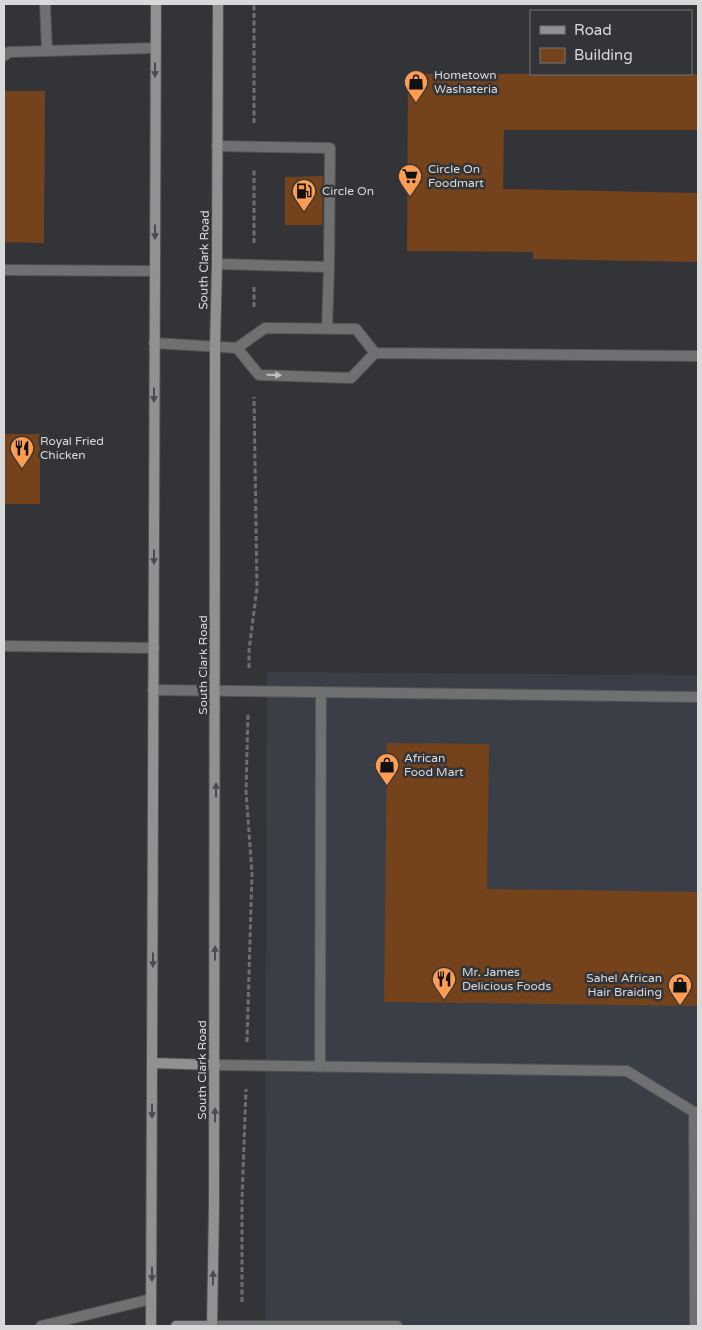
<svg xmlns="http://www.w3.org/2000/svg" width="702" height="1330" viewBox="0 0 702 1330" font-family="'Varela Round',sans-serif">
  <style>
    .built { fill: #3a3e46 }
    .building { fill: #74431b }
    .lines { fill: none; stroke-linecap: round; stroke-linejoin: round }
    .service-casing { stroke: #515254; stroke-width: 12 }
    .secondary-casing { stroke: #515254; stroke-width: 12 }
    .path { stroke: #6e6f71; stroke-width: 3; stroke-dasharray: 5 2.5; stroke-linecap: butt }
    .service { stroke: #6f7071; stroke-width: 10 }
    .secondary { stroke: #909193; stroke-width: 10 }
    .oneway { fill: #4a4b4e }
    .oneway2 { fill: #bebfc0 }
    .labels { text-anchor: middle; dominant-baseline: central; stroke-width: 5; stroke-linejoin: round; paint-order: stroke }
    .poi-label { font-size: 12px; fill: #d8d9da; stroke: #333437; text-anchor: start }
    .street-label { font-size: 12px; fill: #d8d9da; stroke: #333437 }
  </style>
  <rect width="100%" height="100%" fill="#333437"/>
  <!-- built -->
  <path class="built" d="M267,672L698,675V1326H265Z"/>
  <!-- building -->
  <path class="building" d="M408,74H698V130H504L503,189L698,193V262L533,259V252L407,251Z
    M4,91H45L44,243L4,242Z
    M323,176L322,225H285V177Z
    M4,434H40V504H4Z
    M387,743L489,744L487,889L698,892V1006L384,1002Z"/>
  <g class="lines">
    <!-- service casing -->
    <g class="service-casing">
      <path id="service" d="M45,4L47,51
        M4,56L9,52L155,48
        M217,146L330,148L329,267L327,329
        M217,264L329,267
        M4,270L155,271
        M154,343L237,348L265,328L356,329L375,353
        M237,348L259,375L351,378L375,353L698,356
        M4,646L154,648
        M153,690L698,697
        M215,1065L627,1071L694,1112H698
        M320,1067L321,692
        M694,1112L695,1326
        M41,1326L151,1299
        M212,1326H397"/>
    </g>
    <!-- secondary casing -->
    <g class="secondary-casing">
      <path id="secondary" d="M152,1063L215,1065
        M151,1326L156,4
        M176,1326H212
        M212,1326L214,1208L215,347L217,264L218,4"/>
    </g>
    <!-- path -->
    <path class="path" d="M254,123V4
      M254,243V169
      M254,287V308
      M249,668V650L257,588L254,397
      M247,1042L252,873L246,791L248,714
      M242,1302V1200L246,1089"/>
    <!-- service -->
    <use href="#service" class="service"/>
    <!-- secondary -->
    <use href="#secondary" class="secondary"/>
  </g>
  <!-- one-way arrows -->
  <defs><path id="oneway-solid" d="M-6-.8H1V-3.2L6.5 0L1 3.2V.8H-6Z" transform="scale(1.25)"/></defs>
  <g class="oneway">
    <use href="#oneway-solid" transform="translate(155 70) rotate(90)"/>
    <use href="#oneway-solid" transform="translate(155 232) rotate(90)"/>
    <use href="#oneway-solid" transform="translate(154 395) rotate(90)"/>
    <use href="#oneway-solid" transform="translate(154 557) rotate(90)"/>
    <use href="#oneway-solid" transform="translate(216 790) rotate(-90)"/>
    <use href="#oneway-solid" transform="translate(215 953) rotate(-90)"/>
    <use href="#oneway-solid" transform="translate(153 960) rotate(90)"/>
    <use href="#oneway-solid" transform="translate(152 1111) rotate(90)"/>
    <use href="#oneway-solid" transform="translate(215 1115) rotate(-90)"/>
    <use href="#oneway-solid" transform="translate(152 1274) rotate(90)"/>
    <use href="#oneway-solid" transform="translate(213 1278) rotate(-89)"/>
  </g>
  <use class="oneway2" href="#oneway-solid" transform="translate(274 375) rotate(2)"/>
  <!-- icons -->
  <defs>
    <g id="shop-pin" transform="scale(1.25)"><path d="M0 17L-7.5 6A9.5 9.5 0 1 1 7.5 6Z" fill="#fc9d53" stroke="#333437"/><path d="M-5-2.5h2.3a2.7 3.5 0 0 1 5.4 0H5L5.5 6h-11ZM-1.5-2.5h3a1.5 2.3 0 0 0-3 0Z" fill="#111"/></g>
    <g id="supermarket-pin" transform="scale(1.25)"><path d="M0 17L-7.5 6A9.5 9.5 0 1 1 7.5 6Z" fill="#fc9d53" stroke="#333437"/><path d="M-6-5.5h2.5l.6 2H6L4.5 2H-2.5L-4.4-4H-6ZM-1.5 3.2a1.3 1.3 0 1 0 .1 0ZM3 3.2a1.3 1.3 0 1 0 .1 0Z" fill="#111"/></g>
    <g id="fuel-pin" transform="scale(1.25)"><path d="M0 17L-7.5 6A9.5 9.5 0 1 1 7.5 6Z" fill="#fc9d53" stroke="#333437"/><path d="M-5.5-6h7V0h2V4h1.3V-2.5L3-4.5l.8-.8L6-3V5H2.5V1h-1V6h-7ZM-4.2-4.7v3.2H.2V-4.7Z" fill="#111"/></g>
    <g id="restaurant-pin" transform="scale(1.25)"><path d="M0 17L-7.5 6A9.5 9.5 0 1 1 7.5 6Z" fill="#fc9d53" stroke="#333437"/><path d="M-5-6h1v4h1v-4h1v4h1v-4h1v5L-1.5 .5V6h-2V.5L-5-1ZM5-6V6H3V1.5H1.5Q1.5-4 5-6Z" fill="#111"/></g>
  </defs>
  <g fill-rule="evenodd">
    <use href="#shop-pin" x="416" y="82"/>
    <use href="#supermarket-pin" x="410" y="176"/>
    <use href="#fuel-pin" x="304" y="191"/>
    <use href="#restaurant-pin" x="22" y="448"/>
    <use href="#shop-pin" x="387" y="765"/>
    <use href="#restaurant-pin" x="444" y="979"/>
    <use href="#shop-pin" x="680" y="985"/>
  </g>
  <g class="labels">
    <!-- poi labels -->
    <g class="poi-label">
      <text x="434" y="75">Hometown<tspan x="434" dy="14">Washateria</tspan></text>
      <text x="428" y="169">Circle On<tspan x="428" dy="14">Foodmart</tspan></text>
      <text x="322" y="191">Circle On</text>
      <text x="40" y="441">Royal Fried<tspan x="40" dy="14">Chicken</tspan></text>
      <text x="404" y="758">African<tspan x="404" dy="14">Food Mart</tspan></text>
      <text x="462" y="972">Mr. James<tspan x="462" dy="14">Delicious Foods</tspan></text>
      <text x="662" y="978" text-anchor="end">Sahel African<tspan x="662" dy="14">Hair Braiding</tspan></text>
    </g>
    <!-- street labels -->
    <g class="street-label">
      <text transform="translate(204 260) rotate(-89)">South Clark Road</text>
      <text transform="translate(203 665) rotate(-90)">South Clark Road</text>
      <text transform="translate(202 1070) rotate(-90)">South Clark Road</text>
    </g>
  </g>
  <!-- border -->
  <rect width="702" height="1330" fill="none" stroke="#d8d9da" stroke-width="10"/>
  <!-- legend -->
  <rect x="530" y="10" width="162" height="65" fill="#333437" stroke="#757678"/>
  <rect x="540" y="26" width="25" height="8" fill="#909193" stroke="#757678"/>
  <text x="574" y="35" font-size="15" fill="#d8d9da">Road</text>
  <rect x="540" y="48" width="25" height="15" fill="#74431b" stroke="#757678"/>
  <text x="574" y="60" font-size="15" fill="#d8d9da">Building</text>
</svg>
